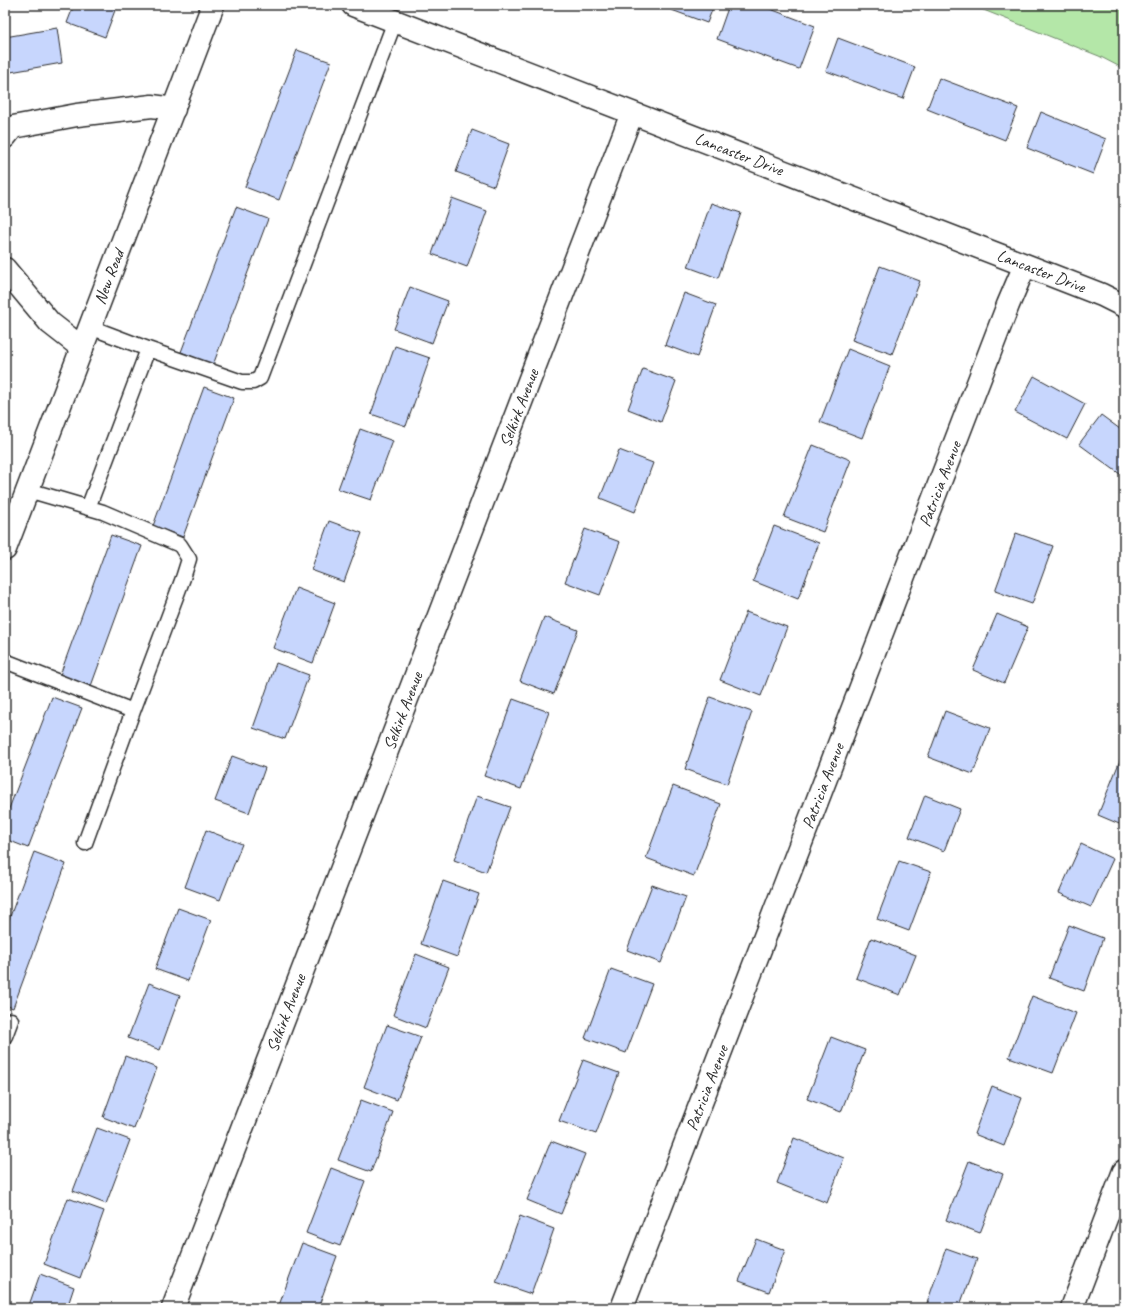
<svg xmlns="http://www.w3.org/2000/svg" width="1129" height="1313" viewBox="0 0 1129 1313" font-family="Caveat,sans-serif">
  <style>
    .green { fill: #b4e7a8; stroke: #70896a }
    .building { fill: #c7d6fd; stroke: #2b2b2b }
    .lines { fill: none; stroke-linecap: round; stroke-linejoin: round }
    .lane-casing { stroke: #2b2b2b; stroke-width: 17 }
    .street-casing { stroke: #2b2b2b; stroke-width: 25 }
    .secondary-casing { stroke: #2b2b2b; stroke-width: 25 }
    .lane { stroke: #fff; stroke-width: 14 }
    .street { stroke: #fff; stroke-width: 22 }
    .secondary { stroke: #fff; stroke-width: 22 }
    .labels { text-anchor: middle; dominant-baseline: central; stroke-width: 3.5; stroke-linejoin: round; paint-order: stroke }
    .street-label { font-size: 17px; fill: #2b2b2b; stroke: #fff }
  </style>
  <rect width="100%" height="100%" fill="#fff"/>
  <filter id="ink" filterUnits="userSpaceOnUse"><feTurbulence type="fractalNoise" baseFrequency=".025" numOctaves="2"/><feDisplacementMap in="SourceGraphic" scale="8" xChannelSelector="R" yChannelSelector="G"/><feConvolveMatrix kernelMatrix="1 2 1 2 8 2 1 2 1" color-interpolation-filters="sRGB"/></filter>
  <g filter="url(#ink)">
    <!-- green -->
    <path class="green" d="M971,5H1124V69L1099,56Z"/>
    <!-- building -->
    <path class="building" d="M74,5H117L105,37L67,23Z
      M658,5H714L707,23Z
      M729,5H760L815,26L799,69L717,39Z
      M57,28L62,63L5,73V37Z
      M838,38L915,67L903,99L826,71Z
      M297,50L331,62L279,200L245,187Z
      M939,78L1018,108L1005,140L927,109Z
      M1041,112L1106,139L1093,174L1027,148Z
      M472,130L509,144L494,186L456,172Z
      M452,198L487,211L467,267L432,254Z
      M711,203L741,213L718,278L688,267Z
      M236,207L268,219L213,365L181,352Z
      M880,266L920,281L892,354L852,340Z
      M410,287L448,301L432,343L394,329Z
      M684,293L716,305L697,357L665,345Z
      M395,346L430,358L406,426L371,414Z
      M848,349L890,366L862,438L820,422Z
      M643,369L676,381L661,422L628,409Z
      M1034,376L1085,404L1067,439L1015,412Z
      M204,387L234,398L183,537L153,526Z
      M1101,415L1124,432V477L1079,444Z
      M360,429L393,441L371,500L338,489Z
      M813,445L851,460L823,532L784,517Z
      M619,450L653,463L635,512L600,498Z
      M329,521L362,533L344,582L311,570Z
      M774,526L819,543L798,599L753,581Z
      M585,529L620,542L600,595L565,582Z
      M1016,533L1053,546L1032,604L995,591Z
      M111,535L142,546L91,686L60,675Z
      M296,588L335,603L313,663L273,648Z
      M746,612L787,627L761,696L720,680Z
      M997,614L1028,627L1004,683L973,670Z
      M544,617L578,630L554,694L520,681Z
      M276,663L309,675L285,739L253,728Z
      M52,697L82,708L28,848L5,839V819Z
      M710,697L752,712L727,784L685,769Z
      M513,699L549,712L521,789L484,776Z
      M945,711L990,728L973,774L928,757Z
      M1123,753L1124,754V826L1098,815Z
      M232,756L265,768L249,813L215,801Z
      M673,786L721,804L694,876L646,858Z
      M925,795L960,809L944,851L909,837Z
      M477,796L510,807L486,872L454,860Z
      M206,830L242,844L220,900L185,887Z
      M1081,844L1113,859L1091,907L1059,893Z
      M34,852L66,864L13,1008L5,1005V930Z
      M899,861L931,872L909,931L877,919Z
      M443,881L479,894L457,957L421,944Z
      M652,885L686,897L661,963L627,950Z
      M178,908L211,920L188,981L155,969Z
      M1069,925L1103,938L1084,991L1049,978Z
      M871,938L916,955L900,995L856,978Z
      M416,954L449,967L426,1028L393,1015Z
      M611,969L652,984L626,1053L585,1038Z
      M149,983L180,995L160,1050L128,1038Z
      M1032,996L1076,1013L1053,1073L1009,1057Z
      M387,1025L421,1037L397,1100L364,1087Z
      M831,1037L865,1050L841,1112L807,1099Z
      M125,1056L157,1068L134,1129L103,1117Z
      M583,1060L619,1073L596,1134L559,1121Z
      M992,1086L1022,1098L1004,1146L974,1134Z
      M361,1100L393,1112L371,1172L338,1160Z
      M97,1128L130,1140L106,1204L73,1191Z
      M794,1138L844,1158L827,1203L777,1183Z
      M551,1141L585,1154L561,1214L527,1200Z
      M969,1161L1003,1174L980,1233L946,1220Z
      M331,1168L365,1181L340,1246L306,1233Z
      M68,1198L104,1211L80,1278L44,1264Z
      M520,1216L554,1229L531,1294L496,1282Z
      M756,1239L785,1250L769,1292L739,1281Z
      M302,1243L337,1256L318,1308H278Z
      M946,1248L977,1259L959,1308H932L926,1306Z
      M40,1274L74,1287L67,1308H28Z"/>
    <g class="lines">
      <!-- lane casing -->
      <g class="lane-casing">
        <path id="lane" d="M148,349L242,382H253L260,378L395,21
          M88,508L148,349L90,327
          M5,661L133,711L183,578L189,559L180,545L103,512L28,490
          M85,843L133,711
          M5,1036L11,1020"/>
      </g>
      <!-- street casing -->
      <g class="street-casing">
        <path id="street" d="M353,5L1025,265L1102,295L1124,306
          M5,137L13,127L77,115L152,106L174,109
          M5,269L50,323L82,348
          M173,1308L632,113
          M622,1308L1008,305L1025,265
          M1072,1308L1124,1171"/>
      </g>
      <!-- secondary casing -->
      <g class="secondary-casing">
        <path id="secondary" d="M5,549L213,5"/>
      </g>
      <!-- lane -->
      <use href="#lane" class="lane"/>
      <!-- street -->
      <use href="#street" class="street"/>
      <!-- secondary -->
      <use href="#secondary" class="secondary"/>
    </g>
  </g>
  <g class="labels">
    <!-- street labels -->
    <g class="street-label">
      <text transform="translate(739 154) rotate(21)">Lancaster Drive</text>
      <text transform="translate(1041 271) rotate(21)">Lancaster Drive</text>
      <text transform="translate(109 277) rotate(-69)">New Road</text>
      <text transform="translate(519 408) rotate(-69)">Selkirk Avenue</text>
      <text transform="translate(940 484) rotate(-69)">Patricia Avenue</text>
      <text transform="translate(403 711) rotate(-69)">Selkirk Avenue</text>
      <text transform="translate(823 786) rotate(-69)">Patricia Avenue</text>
      <text transform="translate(286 1013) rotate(-69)">Selkirk Avenue</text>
      <text transform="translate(707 1088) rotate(-69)">Patricia Avenue</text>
    </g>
  </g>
  <!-- margin -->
  <rect width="1129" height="1313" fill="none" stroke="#fff" stroke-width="20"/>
  <rect x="10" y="10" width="1109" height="1293" fill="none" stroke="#2b2b2b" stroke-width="1.5" filter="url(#ink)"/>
</svg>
